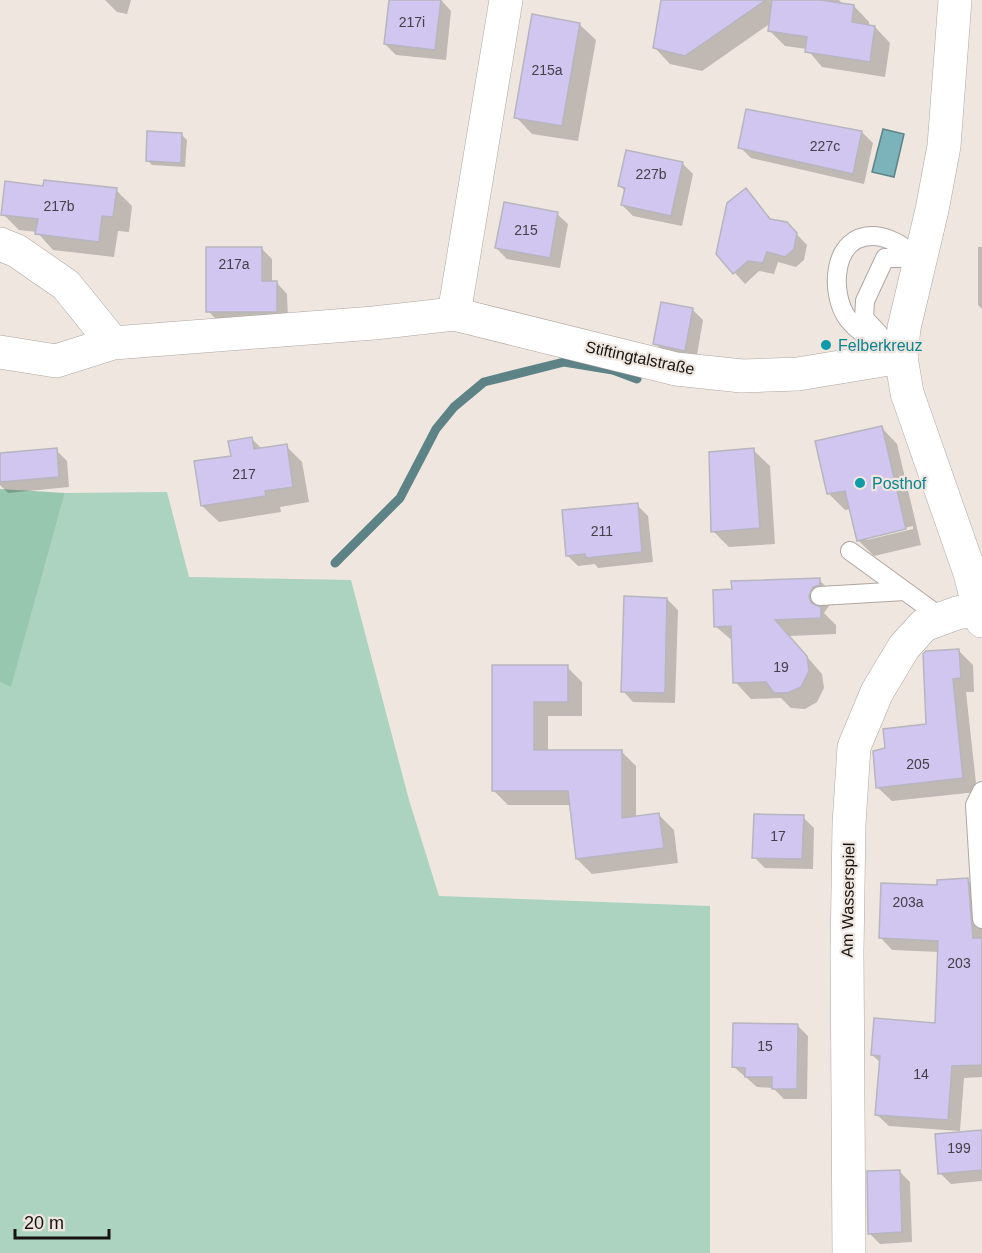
<svg xmlns="http://www.w3.org/2000/svg" width="982" height="1253" viewBox="0 0 982 1253" font-family="Arial,sans-serif">
  <style>
    .green { fill: #abd3bf }
    .forest { fill: #98c7b0 }
    .water { fill: #7cb3ba; stroke: #5d8387; stroke-width: 1.5 }
    .shadow { fill: #0003; fill-rule: evenodd }
    .lines { fill: none; stroke-linecap: round; stroke-linejoin: round }
    .stream { stroke: #5d8387; stroke-width: 9 }
    .building { fill: #d0c6f0; stroke: #b7b5be; stroke-width: 1.5 }
    .lane-casing { stroke: #afa6a1; stroke-width: 20 }
    .street-casing { stroke: #afa6a1; stroke-width: 34 }
    .secondary-casing { stroke: #afa6a1; stroke-width: 34 }
    .lane { stroke: #fff; stroke-width: 18 }
    .street { stroke: #fff; stroke-width: 33 }
    .secondary { stroke: #fff; stroke-width: 33 }
    .culture-dot { fill: #0f9aa8; stroke: #efe6e0; stroke-width: 2 }
    .labels { text-anchor: middle; dominant-baseline: central; stroke-width: 4.5; stroke-linejoin: round; paint-order: stroke }
    .number-label { font-size: 14px; fill: #444049 }
    .culture-label { font-size: 16px; fill: #0d838f; stroke: #efe6e0; text-anchor: start }
    .street-label { font-size: 16px; fill: #161311; stroke: #efe6e0 }
  </style>
  <rect width="100%" height="100%" fill="#efe6e0"/>
  <!-- green -->
  <path class="green" d="M167,492L189,577L351,580L409,800L439,896L710,906V1253H0V682L11,686L65,493Z"/>
  <!-- forest -->
  <path class="forest" d="M0,489L65,493L11,687L0,682Z"/>
  <!-- water -->
  <path class="water" d="M883,129L904,134L894,177L872,172Z"/>
  <!-- shadow -->
  <path class="shadow" d="M105,0H131L127,14L117,12Z
    M390,0H441L451,11L446,60L396,55L385,44Z
    M663,0H839L844,5L854,6L869,22V26L875,27L890,43L885,77L822,67L807,49L785,46L769,30L771,23L702,71L670,64L655,48Z
    M579,24L596,40L578,141L532,134L516,117Z
    M862,132L873,143L864,184L751,158L740,147Z
    M182,135L187,140L185,167L152,165L147,160Z
    M682,163L693,174L682,226L633,216L622,205L625,191L620,186Z
    M44,187L116,190L132,206L129,232L118,231L114,257L53,250L37,232L19,230L3,214Z
    M746,190L772,221L786,223L807,245L804,260L796,267L778,262L774,274L759,271L745,284L717,253Z
    M557,214L568,224L560,268L507,259L496,248Z
    M978,247H982V309L978,305Z
    M261,248L272,259V283H277L287,294L288,322H219L208,311Z
    M692,309L703,320L696,361L666,354L655,343Z
    M881,427L897,444L921,545L874,556L858,540L850,509L845,510L829,494ZM913,526V529L867,540V537Z
    M252,439L263,450L286,446L302,462L309,502L280,507L281,512L219,522L202,506L232,457Z
    M56,450L67,461L69,487L8,493L0,485V455Z
    M753,450L770,466L775,544L729,547L713,531Z
    M637,505L648,516L653,562L598,568L595,564L578,566L567,555Z
    M819,580L836,596L824,613L836,625V634L789,636L822,674L824,688L817,702L805,709L791,708L781,698L751,699L735,682L734,642L715,626Z
    M667,599L678,610L675,703L633,702L623,691Z
    M959,651L973,665L974,692H966L977,792L892,801L877,787L928,725Z
    M493,667H567L582,682V716H548V751H621L636,766V818L659,815L674,830L678,863L592,874L577,859L571,805H508L493,790Z
    M803,817L814,828L813,869L765,868L754,857Z
    M968,880L980,892L982,920V1077L964,1078L960,1131L889,1126L876,1114L881,1063L872,1055L936,1024L939,952L892,950L880,937L939,887Z
    M797,1025L808,1036L807,1099H784L773,1088L757,1087L734,1067Z
    M982,1132V1181L951,1184L940,1173Z
    M899,1171L910,1182L912,1242L880,1244L869,1233Z"/>
  <g class="lines">
    <!-- stream -->
    <path class="stream" d="M335,563L400,498L436,429L454,407L484,382L564,362L613,370L637,379"/>
  </g>
  <!-- building -->
  <path class="building" d="M389,0H441L435,50L384,44Z
    M661,0H766L685,56L653,48Z
    M772,0H821L854,5L852,22L875,26L870,62L805,52L807,37L768,31Z
    M532,14L580,23L562,126L514,118Z
    M746,109L862,131L853,174L738,148Z
    M147,131L182,133L181,163L146,161Z
    M626,150L683,162L671,216L621,205L625,188L618,186Z
    M44,180L117,188L113,217L102,216L99,242L35,234L38,219L1,215L5,181L43,186Z
    M746,188L770,219L787,222L797,233L794,249L785,257L767,252L763,263L748,261L733,274L716,254L727,203Z
    M504,202L558,212L550,258L495,248Z
    M206,247H262V281H277V312H206Z
    M661,302L693,308L685,351L653,344Z
    M882,426L906,529L857,541L845,491L827,494L815,441Z
    M252,437L254,449L287,444L293,487L265,491L266,496L201,506L194,461L231,456L228,441Z
    M57,448L59,477L0,482V453Z
    M754,448L760,528L711,532L709,452Z
    M638,503L642,552L586,558L585,554L566,556L562,510Z
    M820,578V585L813,587L809,596L811,603L821,607V618L775,620L807,656L809,671L801,687L788,693H774L766,682L733,683L731,626L714,627L713,590L732,589L731,581Z
    M624,596L667,598L665,693L621,692Z
    M959,649L961,678L953,679L963,778L876,788L873,751L885,748L883,729L926,724L923,654L926,651Z
    M492,665H568V702H534V750H622V818L659,813L664,848L576,859L568,791H492Z
    M754,814L804,815L802,859L752,858Z
    M968,878L973,938H982V1065L952,1066L948,1120L875,1115L880,1056L871,1055L874,1018L935,1023L938,941L879,938L881,883L937,885V880Z
    M733,1023L798,1024L797,1089H772V1077H745V1068L732,1067Z
    M982,1130V1170L938,1174L935,1134Z
    M900,1170L902,1232L868,1234L867,1171Z"/>
  <g class="lines">
    <!-- lane casing -->
    <g class="lane-casing">
      <path id="lane" d="M879,334L864,318L865,301L885,258H919
        M901,357C884,346 860,335 848,319C829,294 832,234 874,236C892,237 905,248 919,258
        M850,551L905,591
        M820,596L905,591L942,618
        M982,791L975,805L982,919"/>
    </g>
    <!-- street casing -->
    <g class="street-casing">
      <path id="street" d="M0,244L17,251L66,285L113,343
        M454,314L506,0
        M0,352L56,361L113,343L374,323L454,314L676,369L742,376L798,374L901,357
        M849,1253L847,952L849,824L854,747L877,692L904,647L924,625L957,613L982,608"/>
    </g>
    <!-- secondary casing -->
    <g class="secondary-casing">
      <path id="secondary" d="M955,0L944,146L932,210L904,328L901,357L907,393L970,573L982,621"/>
    </g>
    <!-- lane -->
    <use href="#lane" class="lane"/>
    <!-- street -->
    <use href="#street" class="street"/>
    <!-- secondary -->
    <use href="#secondary" class="secondary"/>
  </g>
  <!-- markers -->
  <g class="culture-dot">
    <circle cx="826" cy="345" r="6"/>
    <circle cx="860" cy="483" r="6"/>
  </g>
  <g class="labels">
    <!-- number labels -->
    <g class="number-label">
      <text x="412" y="22">217i</text>
      <text x="547" y="70">215a</text>
      <text x="825" y="146">227c</text>
      <text x="651" y="174">227b</text>
      <text x="59" y="206">217b</text>
      <text x="526" y="230">215</text>
      <text x="234" y="264">217a</text>
      <text x="244" y="474">217</text>
      <text x="602" y="531">211</text>
      <text x="781" y="667">19</text>
      <text x="918" y="764">205</text>
      <text x="778" y="836">17</text>
      <text x="908" y="902">203a</text>
      <text x="959" y="963">203</text>
      <text x="765" y="1046">15</text>
      <text x="921" y="1074">14</text>
      <text x="959" y="1148">199</text>
    </g>
    <!-- culture labels -->
    <g class="culture-label">
      <text x="838" y="345">Felberkreuz</text>
      <text x="872" y="483">Posthof</text>
    </g>
    <!-- street labels -->
    <g class="street-label">
      <text transform="translate(640 358) rotate(12)">Stiftingtalstraße</text>
      <text transform="translate(848 900) rotate(-89)">Am Wasserspiel</text>
    </g>
  </g>
  <!-- scale -->
  <path d="M15 1229v9h94v-9" fill="none" stroke="#161311" stroke-width="3"/>
  <text x="24" y="1229" font-size="18" fill="#161311" stroke="#efe6e0" stroke-width="4.5" paint-order="stroke">20 m</text>
</svg>
